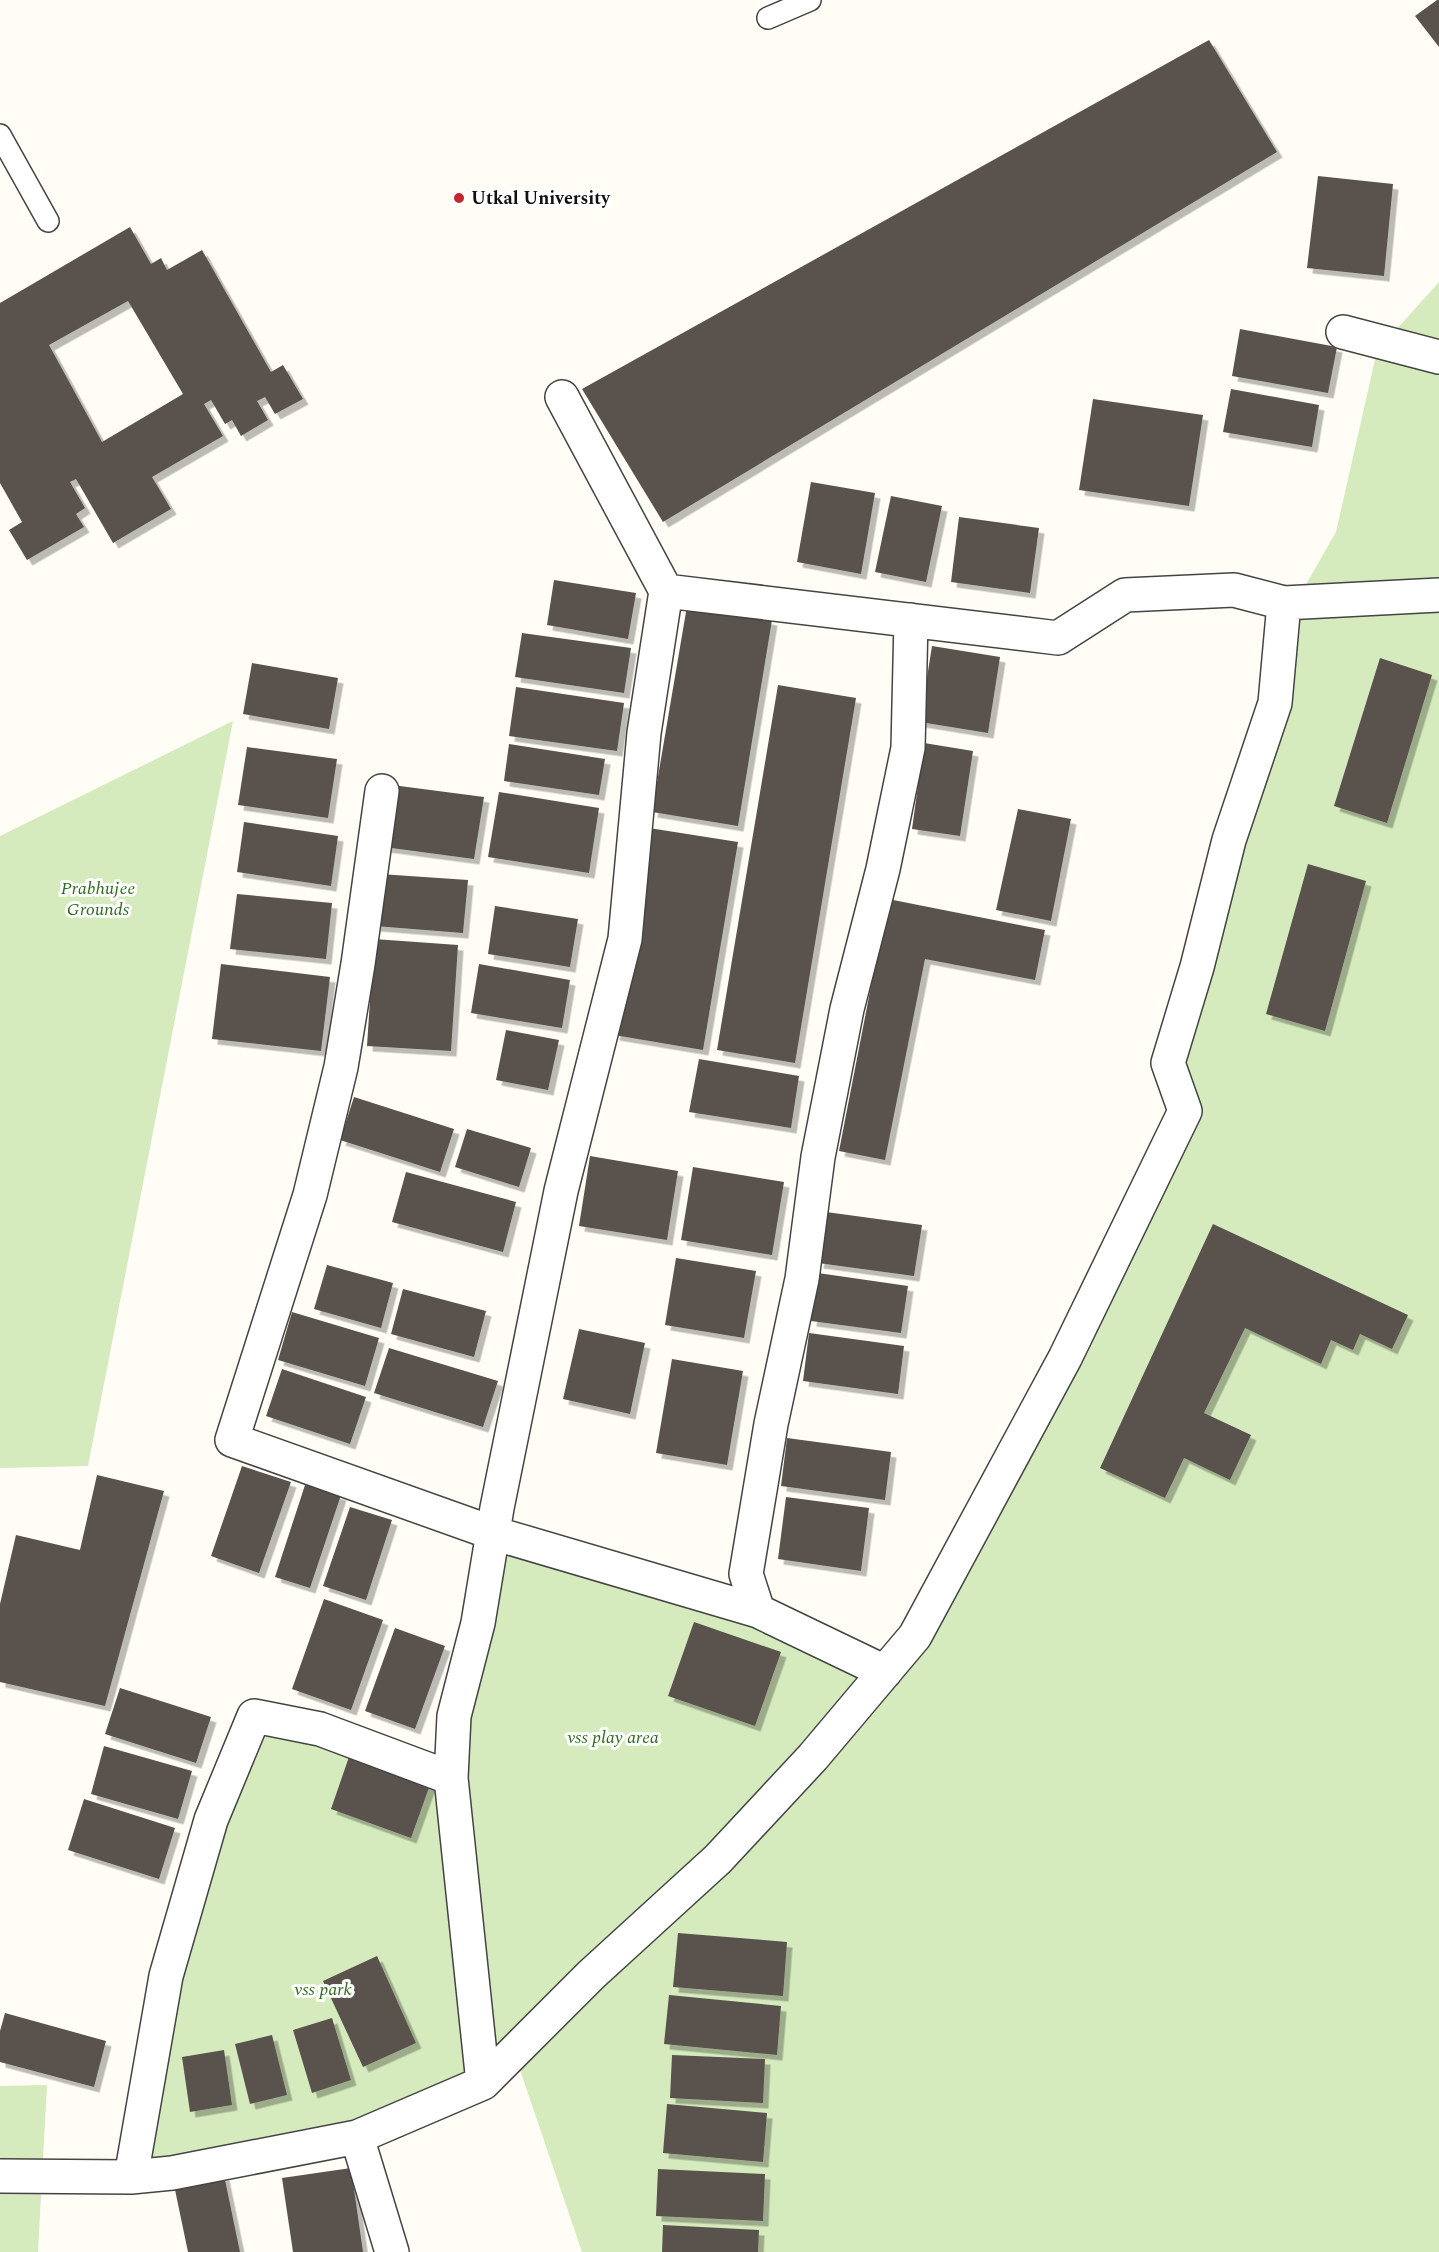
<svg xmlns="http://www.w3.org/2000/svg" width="1439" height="2252" viewBox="0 0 1439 2252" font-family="Spectral,serif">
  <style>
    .green { fill: #d5ebbd }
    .building { fill: #5a524d; fill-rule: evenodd; filter: url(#shadow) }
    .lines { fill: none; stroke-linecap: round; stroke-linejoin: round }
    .lane-casing { stroke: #444; stroke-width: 24 }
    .street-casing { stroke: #444; stroke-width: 36 }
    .lane { stroke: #fff; stroke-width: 21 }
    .street { stroke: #fff; stroke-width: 33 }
    .poi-dot { fill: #c4262e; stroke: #fff; stroke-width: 2 }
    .labels { text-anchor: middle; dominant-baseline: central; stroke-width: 6; stroke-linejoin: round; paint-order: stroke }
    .poi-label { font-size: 18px; font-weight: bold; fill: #111; stroke: #fff; text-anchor: start }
    .park-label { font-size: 18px; font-style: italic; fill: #2f6b1f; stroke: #fff }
  </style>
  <defs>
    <filter id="shadow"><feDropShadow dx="5.5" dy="5.5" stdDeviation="0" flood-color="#0004"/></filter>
  </defs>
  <rect width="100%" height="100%" fill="#fffdf5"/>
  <!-- green -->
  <path class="green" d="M1439,282V2252H582L518,2064L854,1724L1184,1133L1179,1064L1289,614L1336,532L1377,351Z
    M233,721L88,1466L0,1468V836Z
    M498,1540L631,1580L880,1673L487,2073L457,1792Z
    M257,1717L451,1778L483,2081L415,2111L134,2175L153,2072Z
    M47,2085L38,2252H0V2086Z"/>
  <!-- building -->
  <path class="building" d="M1437,0H1439V47L1415,16Z
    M1209,40L1277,152L663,522L582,389Z
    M1318,176L1393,184L1384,276L1307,268Z
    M130,227L151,264L161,258L167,270L202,250L271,372L283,365L303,399L275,414L265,397L257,401L268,420L241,436L232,420L225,424L211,400L204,404L223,436L152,477L171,509L113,543L76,479L70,482L85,508L76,514L84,527L27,560L9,530L22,522L0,483V303ZM128,301L183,394L102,442L49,345Z
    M1240,329L1337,347L1328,393L1232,376Z
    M1231,389L1319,405L1312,447L1223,432Z
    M1093,399L1203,415L1189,506L1079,490Z
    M811,482L875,493L861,574L797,562Z
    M891,496L942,506L926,582L875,572Z
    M959,517L1039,528L1030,593L951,582Z
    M554,580L636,593L628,639L547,625Z
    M687,606L772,620L738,826L652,812Z
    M522,633L631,648L624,693L515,677Z
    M932,646L1000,657L988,733L920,722Z
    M1380,658L1432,675L1387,823L1334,806Z
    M252,663L338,678L329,729L243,714Z
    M778,685L856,698L795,1063L717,1050Z
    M516,687L624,703L617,751L509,736Z
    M924,743L973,751L960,836L912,829Z
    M509,744L605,759L599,795L504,781Z
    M247,747L337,759L328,818L238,805Z
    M392,785L484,797L474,859L384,847Z
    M499,792L599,808L589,873L488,857Z
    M1018,809L1071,819L1051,921L996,910Z
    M244,822L338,836L331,886L237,872Z
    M649,828L738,842L703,1050L614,1035Z
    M1308,864L1366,881L1325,1031L1266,1014Z
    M380,874L468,880L463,933L375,926Z
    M237,894L332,903L326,959L230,949Z
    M888,899L1045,930L1035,980L925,959L885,1160L839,1151Z
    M495,906L578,919L570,967L488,954Z
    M374,939L458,945L451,1051L367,1046Z
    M221,964L330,977L321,1051L212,1039Z
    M479,964L570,980L562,1028L471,1013Z
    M506,1030L559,1040L548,1090L496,1080Z
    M699,1059L799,1076L791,1128L689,1112Z
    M354,1097L454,1129L440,1172L340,1140Z
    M467,1129L531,1148L519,1187L455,1167Z
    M590,1156L678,1171L667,1240L579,1226Z
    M693,1167L784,1182L772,1255L681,1240Z
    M406,1172L516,1202L503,1252L392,1222Z
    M826,1212L922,1225L914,1276L818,1263Z
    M1213,1224L1408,1315L1392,1349L1360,1334L1353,1350L1331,1340L1321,1364L1245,1328L1204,1413L1251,1435L1230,1480L1184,1458L1165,1498L1100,1468Z
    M676,1258L756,1271L744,1338L665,1325Z
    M327,1265L393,1283L381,1328L314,1309Z
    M818,1273L908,1286L901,1333L811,1321Z
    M403,1289L486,1311L474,1357L391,1334Z
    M292,1312L379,1338L365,1386L278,1360Z
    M579,1329L645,1343L630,1414L563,1399Z
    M809,1333L904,1346L898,1394L803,1381Z
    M389,1348L498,1381L483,1427L374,1393Z
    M672,1359L743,1371L727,1465L656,1453Z
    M282,1369L366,1397L350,1444L266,1416Z
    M787,1438L891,1452L885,1500L781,1486Z
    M242,1466L291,1482L259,1573L211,1556Z
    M97,1475L164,1491L105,1706L0,1682V1604L16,1535L80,1550Z
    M305,1485L341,1495L310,1588L275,1577Z
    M786,1497L869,1508L861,1571L778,1559Z
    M350,1507L392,1520L366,1600L323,1586Z
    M324,1599L383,1620L351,1710L292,1689Z
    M694,1622L781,1652L755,1726L668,1696Z
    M395,1628L445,1646L415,1729L365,1711Z
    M120,1688L211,1717L196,1763L105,1734Z
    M104,1746L192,1771L178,1819L91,1794Z
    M350,1754L431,1782L411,1838L331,1809Z
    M84,1799L175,1828L159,1879L68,1850Z
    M678,1933L787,1942L783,1996L673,1987Z
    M377,1956L416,2043L363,2067L323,1981Z
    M669,1995L781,2006L777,2055L664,2044Z
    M5,2013L106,2041L94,2087L0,2062V2031Z
    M332,2018L351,2080L312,2093L293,2030Z
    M272,2035L287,2095L250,2104L235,2044Z
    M224,2050L232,2105L190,2112L182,2057Z
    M672,2055L765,2059L763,2103L670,2098Z
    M667,2104L767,2113L763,2162L663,2153Z
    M351,2168L363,2252H293L282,2178Z
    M658,2169L765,2174L763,2221L656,2216Z
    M224,2175L240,2252H188L174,2185Z
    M663,2225L759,2230L758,2252H662Z"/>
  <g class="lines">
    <!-- lane casing -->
    <g class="lane-casing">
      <path id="lane" d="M768,18L810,0
        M0,135L48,221"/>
    </g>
    <!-- street casing -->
    <g class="street-casing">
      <path id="street" d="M1343,332L1439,357
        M1284,603L1439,595
        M382,791L358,964L341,1067L310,1195L232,1440L493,1533L758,1611
        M885,1672L758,1611L746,1574L771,1424L802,1279L818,1157L847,1009L883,869L908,748L911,620
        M483,2083L451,1778L454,1716L478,1623L497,1508L561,1191L625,939L644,733L666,591L562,397
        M357,2137L392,2252
        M0,2176L131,2177L172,2173L357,2137L483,2083L591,1975L718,1859L813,1757L915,1636L1065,1358L1185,1111L1168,1063L1197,967L1229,840L1275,703L1284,603L1234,590L1125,595L1058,638L666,591
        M131,2177L166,1976L211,1820L254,1716L320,1729L451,1778"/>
    </g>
    <!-- lane -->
    <use href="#lane" class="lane"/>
    <!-- street -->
    <use href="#street" class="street"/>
  </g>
  <!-- markers -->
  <circle class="poi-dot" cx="459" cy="198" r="6"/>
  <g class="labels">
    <!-- poi labels -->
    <g class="poi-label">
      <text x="471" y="198">Utkal University</text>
    </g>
    <!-- park labels -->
    <g class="park-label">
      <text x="98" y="888">Prabhujee<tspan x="98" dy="21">Grounds</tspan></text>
      <text x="613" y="1737">vss play area</text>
      <text x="323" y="1989">vss park</text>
    </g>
  </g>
</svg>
